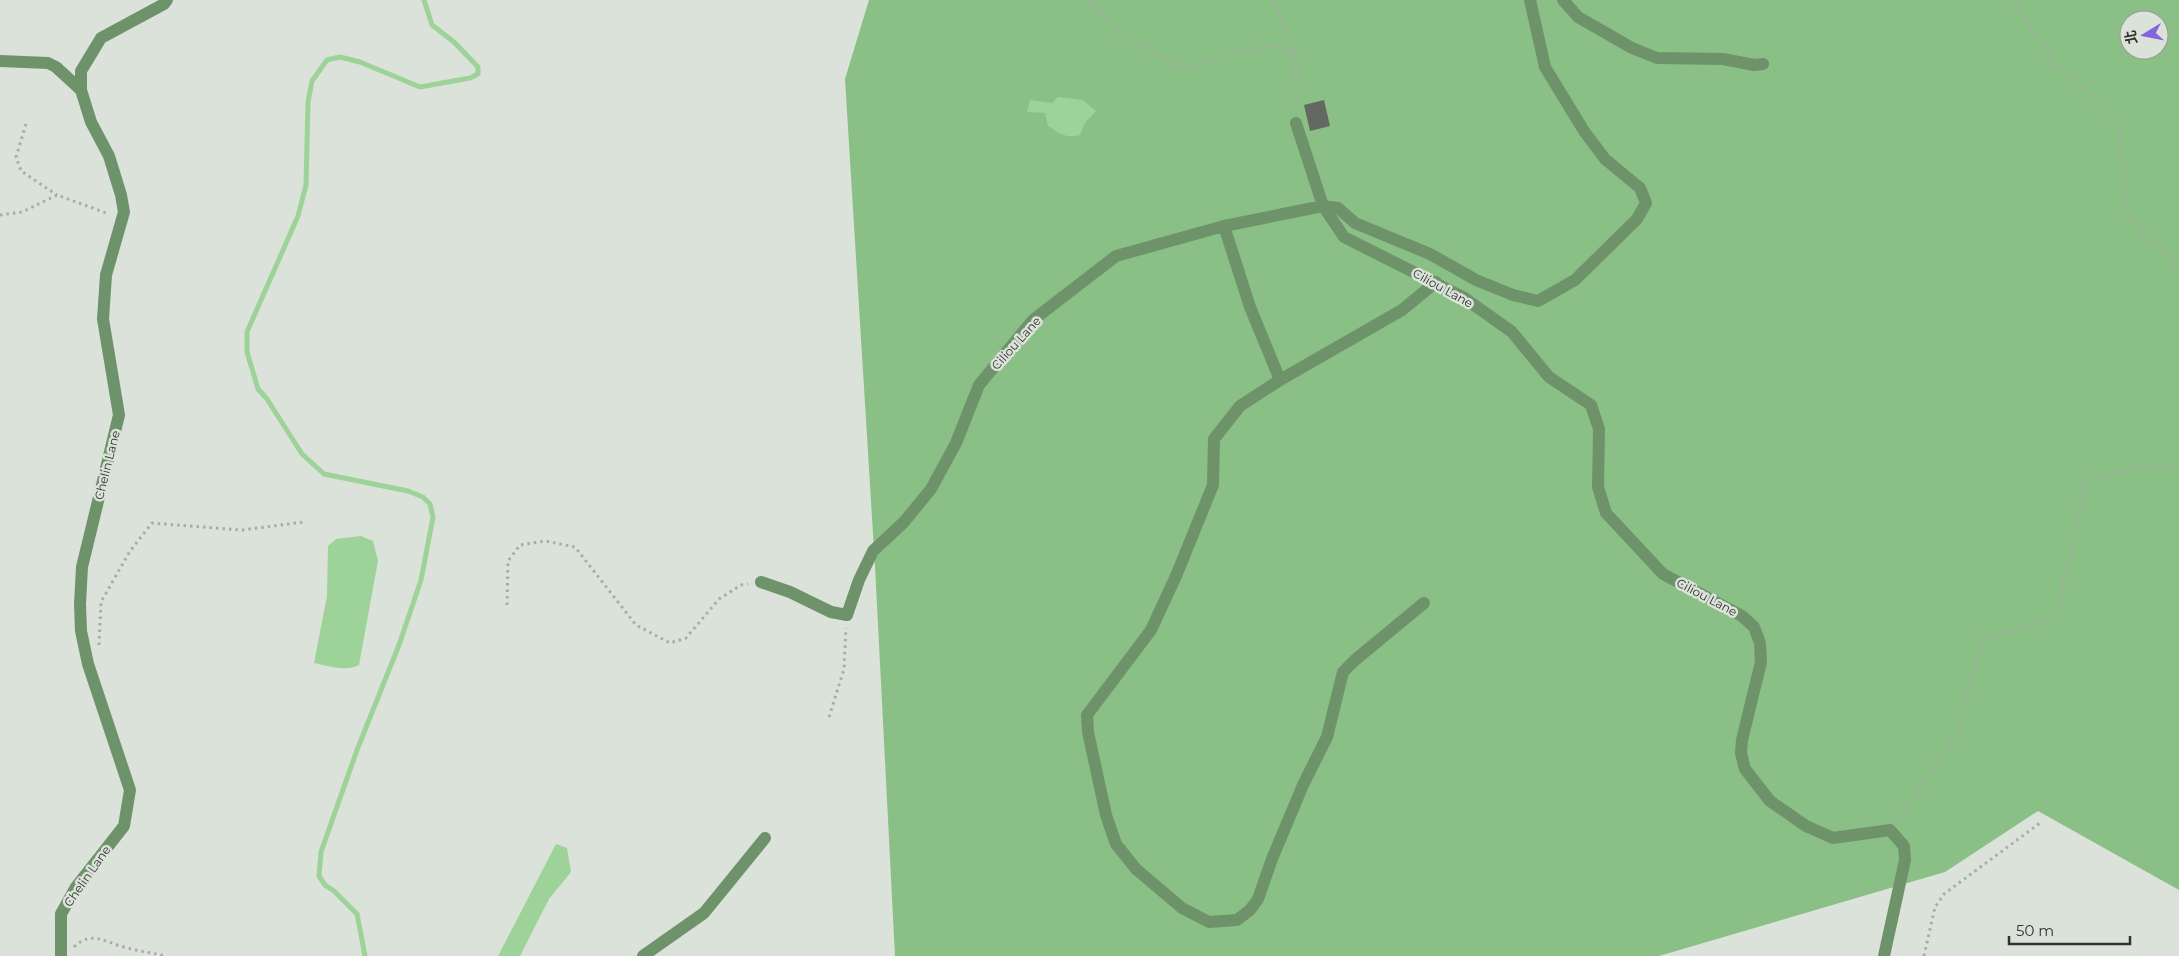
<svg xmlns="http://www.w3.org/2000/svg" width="2179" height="956" viewBox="0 0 2179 956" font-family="Montserrat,'Noto Sans TC',sans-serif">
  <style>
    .forest { fill: #8ac086; fill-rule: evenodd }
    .water { fill: #9dd398 }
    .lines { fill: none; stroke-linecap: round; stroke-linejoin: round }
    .stream { stroke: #9dd398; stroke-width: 5 }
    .building { fill: #636962 }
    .path { stroke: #a7ada6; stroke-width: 3; stroke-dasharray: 2.5 4; stroke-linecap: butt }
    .minor { stroke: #6e936b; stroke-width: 12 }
    .labels { text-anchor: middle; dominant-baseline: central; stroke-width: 5; stroke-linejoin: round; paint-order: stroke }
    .street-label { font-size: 12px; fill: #313331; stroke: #dbe2da }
  </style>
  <rect width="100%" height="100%" fill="#dbe2da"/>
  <!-- forest -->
  <path class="forest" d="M869,0H2179V890L2038,811L1945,872L1659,956H895L875,566L845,79ZM2129,20H2159V50H2129Z"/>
  <!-- water -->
  <path class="water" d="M1058,97L1083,100L1096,111L1085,123L1080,135C1066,139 1059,133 1048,126L1045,113L1027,112L1030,100L1052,103Z
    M361,536L373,541L378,561L359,665C346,672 328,666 314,663L327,596L328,546L336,539Z
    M556,844L567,848L571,872L549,899L520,956H498Z"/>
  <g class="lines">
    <!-- stream -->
    <path class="stream" d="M365,956L357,914L334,891L325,885L319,876L321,852L357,750L399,645L421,580L433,517L430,504L423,497L408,491L324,474L302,454L267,399L258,389L247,352V332L298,216L306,185L308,102L312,81L327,60L340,57L360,62L420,87L470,78L478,74V67L454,42L432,25L424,0"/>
  </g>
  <!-- building -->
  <path class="building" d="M1324,100L1330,126L1310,131L1304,105Z"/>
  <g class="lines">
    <!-- path -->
    <path class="path" d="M1088,0L1121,35L1184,68L1270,45L1296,54V109
      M1273,0L1296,54
      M2012,0L2055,63L2120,122L2125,213L2179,268
      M26,124L16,157L21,171L57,195
      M0,215L22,212L57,195L109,214
      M507,605L508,561L520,545L545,541L575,547L636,625L670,643L686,638L719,599L741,585L748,584
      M99,645L101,602L130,551L152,523L242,530L304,522
      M829,717L844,669L846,628
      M1897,819L1956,736L1980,641L2056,617L2086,481L2132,468H2179
      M74,947C92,930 104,942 124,947C138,951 152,953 166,956
      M1924,956L1935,907L1944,894L2040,823"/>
    <!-- minor -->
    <path class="minor" d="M1563,0L1578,17L1632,48L1657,58L1723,59L1754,65L1763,64
      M0,61L48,63L56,67L81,90
      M1296,123L1323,206L1338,208L1355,223L1430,254L1476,280L1513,295L1538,301L1575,280L1637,219L1646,203L1640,188L1605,159L1584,131L1545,67L1530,0
      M1224,226L1250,307L1280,380
      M761,582L790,592L831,612L847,615L859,580L873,551L904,522L931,489L956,443L979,385L1033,320L1116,256L1224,226L1323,206L1344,237L1463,297L1512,332L1549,377L1591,405L1599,429L1598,487L1606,513L1663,574L1742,616L1754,627L1760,643L1761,662L1742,740L1741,753L1745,769L1770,801L1806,826L1833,838L1890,830L1904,846L1905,860L1884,956
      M1424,603L1355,660L1343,672L1327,737L1303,785L1272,859L1258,899L1250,910L1237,920L1209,922L1182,908L1136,869L1116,844L1106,815L1088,732L1087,715L1151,630L1176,576L1213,485L1214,439L1240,406L1280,380L1402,310L1436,282
      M61,956V914L76,887L124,826L130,790L88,664L81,631L80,604L82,567L119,415L103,319L106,275L124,212L121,195L109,156L91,122L81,90V71L101,38L164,4L167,0
      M643,956L704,913L765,838"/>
  </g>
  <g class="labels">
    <!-- street labels -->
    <g class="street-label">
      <text transform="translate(1443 288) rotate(29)">Ciliou Lane</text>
      <text transform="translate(1016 343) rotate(-48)">Ciliou Lane</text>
      <text transform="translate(107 465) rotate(-76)">Chelin Lane</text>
      <text transform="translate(1707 597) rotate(28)">Ciliou Lane</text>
      <text transform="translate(87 876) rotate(-55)">Chelin Lane</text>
    </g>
  </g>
  <!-- north arrow -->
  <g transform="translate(2144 35) rotate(260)"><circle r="24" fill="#dbe2da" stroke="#979c96"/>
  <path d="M0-4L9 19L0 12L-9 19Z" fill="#8664df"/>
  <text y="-8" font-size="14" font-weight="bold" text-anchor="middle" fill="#313331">北</text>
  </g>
  <!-- scale -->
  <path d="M2009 936v8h121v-8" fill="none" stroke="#313331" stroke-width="2.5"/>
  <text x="2016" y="936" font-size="15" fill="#313331" stroke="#dbe2da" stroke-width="4" paint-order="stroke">50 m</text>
</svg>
